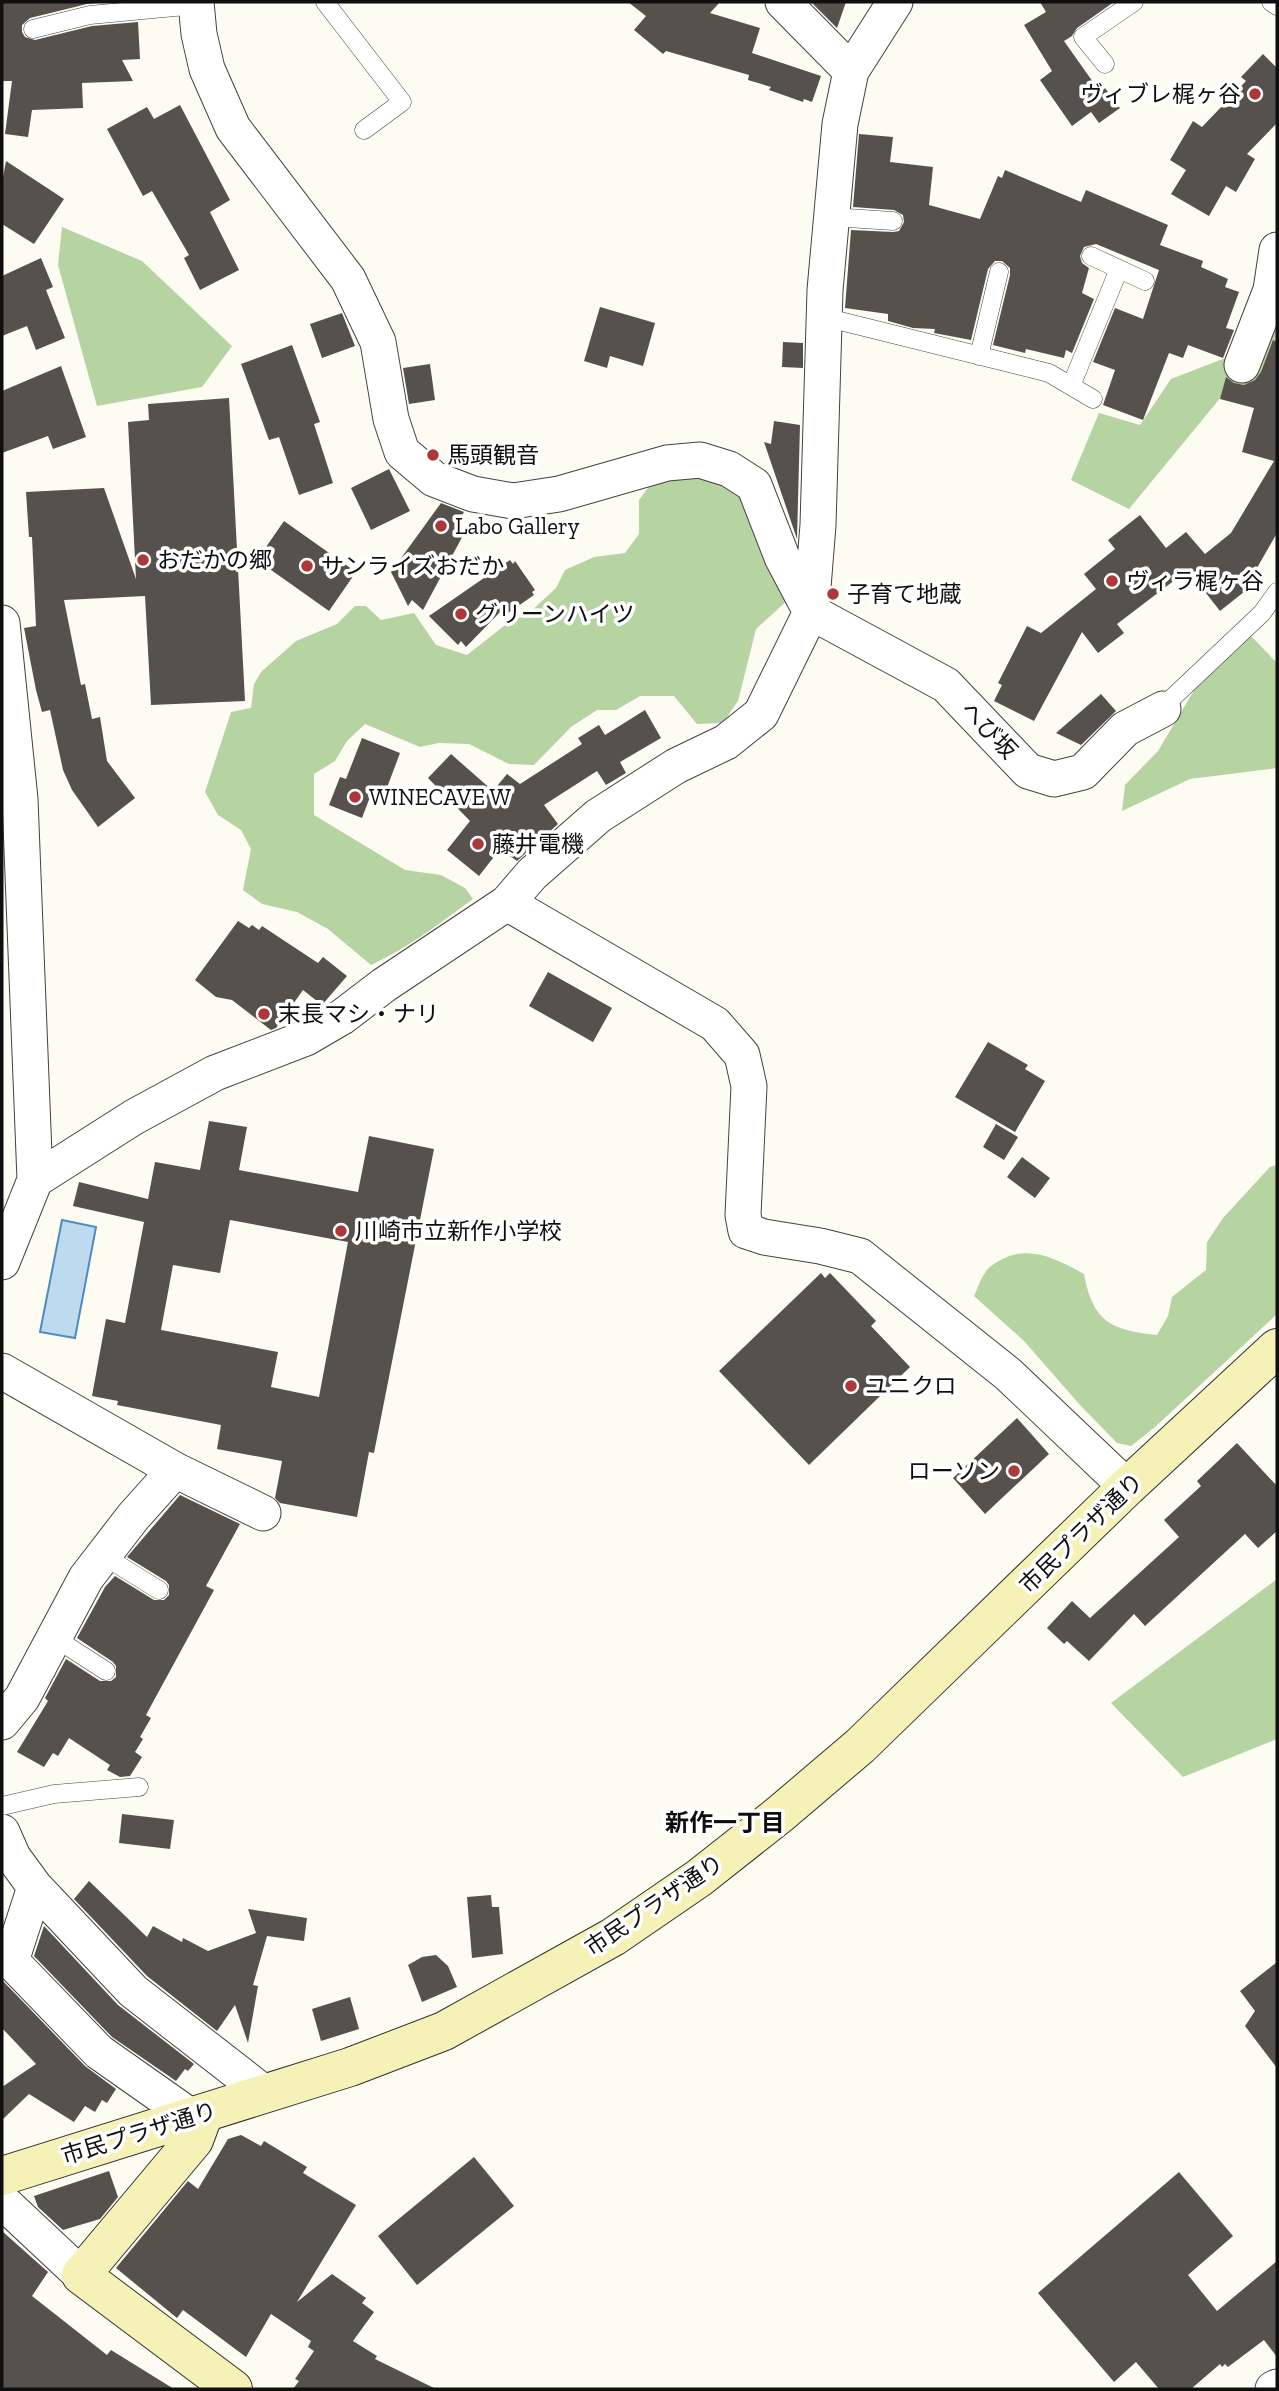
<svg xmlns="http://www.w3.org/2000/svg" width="1279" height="2391" viewBox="0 0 1279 2391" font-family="'Zilla Slab','Noto Sans JP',serif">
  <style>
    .forest { fill: #b6d3a2 }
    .water { fill: #bedaef; stroke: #4e8cbd; stroke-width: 2 }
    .building { fill: #57514d; fill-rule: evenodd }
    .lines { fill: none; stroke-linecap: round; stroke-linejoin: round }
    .lane-casing { stroke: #424242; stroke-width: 19 }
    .street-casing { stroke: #424242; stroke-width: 37 }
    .secondary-casing { stroke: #313131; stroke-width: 40 }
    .lane { stroke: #fff; stroke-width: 18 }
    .street { stroke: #fff; stroke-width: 35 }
    .secondary { stroke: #f5f1b7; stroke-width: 38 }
    .poi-dot { fill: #ae3839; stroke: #fff; stroke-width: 2.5 }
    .labels { text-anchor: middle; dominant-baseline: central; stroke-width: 7; stroke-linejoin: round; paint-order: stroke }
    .poi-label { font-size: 23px; fill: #0f0f0f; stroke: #fff; text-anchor: start }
    .street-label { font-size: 23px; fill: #0f0f0f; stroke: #fff }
    .neighbourhood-label { font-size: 24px; font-weight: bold; fill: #0f0f0f; stroke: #fff }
  </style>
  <rect width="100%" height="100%" fill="#fdfcf3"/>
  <!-- forest -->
  <path class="forest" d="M62,227L142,261L232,346L202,387L97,406L58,265Z
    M1277,283V386L1226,391L1129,509L1071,480L1099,413L1140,425L1171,379L1228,357Z
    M656,477L724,478L742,496L789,599L756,629L738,701L723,723L697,724L674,696H640L616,710H597L571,727L534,765L509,764L469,744L439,743L420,747L365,724L347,741L335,761L314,774V815L405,870L441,875L465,888L473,899C440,923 408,948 371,965L328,929L297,912L262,904L243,890L251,849L241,830L218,815L205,792L231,712L251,708L254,684L261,672L296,641L337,624L355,606H366L381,620L414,613L436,645L467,655L504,626L530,612L556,588L565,570L594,557L625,553L639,534V500Z
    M1251,636L1277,663V768L1190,779L1122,811L1125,785L1158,751L1196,687Z
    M1277,1165V1314L1155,1427L1131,1446L1117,1443L1080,1405L1024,1341L974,1296C978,1287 983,1272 990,1267C1023,1241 1053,1257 1084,1274C1093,1322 1111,1330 1157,1335L1168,1316L1172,1297L1206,1270L1207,1242L1223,1218L1270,1167Z
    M1277,1579V1739L1183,1777L1111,1703Z"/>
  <!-- water -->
  <path class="water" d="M62,1220L96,1227L75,1338L40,1332Z"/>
  <!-- building -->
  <path class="building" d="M2,2H109L87,4L30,18L22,25V32L25,37L35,40L92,26L138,22L140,59L122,60L133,81L82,83L83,108L32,110L28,137L5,134L12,81H2Z
    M628,2H720L710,13L760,28L752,53L821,76L812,102L804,99L803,102L769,90L771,87L748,80L749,75L666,51L663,54L634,30L646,16Z
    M811,2H846L837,28Z
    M1040,2H1114L1077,28L1072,36L1064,41L1100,92L1105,88L1120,108L1099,123L1091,112L1072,126L1040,80L1052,71L1024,25L1046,12Z
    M1263,54L1277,68V123L1247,154L1255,159L1236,192L1226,186L1209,216L1171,194L1186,170L1170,160L1193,121L1202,127L1246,81L1241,77Z
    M180,105L230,200L210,212L239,270L200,290L184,258L189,255L152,191L143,196L107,129L147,107L154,119Z
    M859,134L893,137L890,162L933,167L929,205L980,219L998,176L1002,178L1005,170L1081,202L1086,190L1168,225L1160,245L1203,261L1201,267L1228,279L1225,287L1239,292L1226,328L1234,330L1223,358L1188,345L1183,358L1169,353L1143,420L1103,405L1115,370L1093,362L1115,308L1143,319L1159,270L1096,244L1084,247L1080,256L1082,263L1089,268L1082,293L1094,299L1072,353L1066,350L1064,358L1026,349L1025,353L993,345L1010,275V268L1002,261H995L988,269L971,340L934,333L935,329L913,328L888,321V314L845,308L851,230L893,232L899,231L904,222L903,215L894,210L853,207Z
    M6,161L64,199L34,244L2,224V183Z
    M41,258L53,287L46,290L65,338L36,350L27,326L2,336V276Z
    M600,307L655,323L643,366L610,356L607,368L584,361Z
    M342,313L355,346L322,358L310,324Z
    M1273,340L1277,342V533L1250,580L1254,584L1220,611L1188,570L1117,624L1124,633L1098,653L1082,632L1034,721L994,701L1002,685L998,683L1027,626L1041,633L1096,589L1084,574L1115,549L1108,540L1140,515L1166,548L1186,532L1205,554L1231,533L1274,461L1242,452L1254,408L1220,399L1226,377L1234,383L1244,385L1255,380L1261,372Z
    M783,342L803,343V368L782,367Z
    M292,345L320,422L314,424L333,483L299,495L279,437L269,440L241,364Z
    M430,364L435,400L409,404L403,368Z
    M61,366L86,437L53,449L48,436L2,453V391Z
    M229,398L245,701L151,705L145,596L64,600L81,685L85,684L92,719L100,717L107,761L135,798L98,827L72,790L63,770L50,710L42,712L36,690L24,628L36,626L32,537H29L26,492L104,488L136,579L128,422L149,420L148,404Z
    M774,421L800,425L797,539L764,442L771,444Z
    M389,469L410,511L371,530L351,488Z
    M441,503L464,512L458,523L467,528L423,610L412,600L408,606L391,572Z
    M284,521L356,572L329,611L257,560Z
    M510,560L513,564L515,561L535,590L532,592L534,595L508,613L504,608L466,647L461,641L458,645L429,616Z
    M1101,694L1116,711L1081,745L1056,733Z
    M645,710L661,738L620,762L626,773L606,785L597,771L544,805L558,824L517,861L500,849L479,876L447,850L470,821L428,778L451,754L493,791L507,774L520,784L582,744L578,738L599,725L605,735Z
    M362,738L400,753L382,801L370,797L362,818L329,805L340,777L346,779Z
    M238,921L249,928L252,925L259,930L262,926L318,963L323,957L347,976L322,1005L303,990L276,1028L271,1030L232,1000L216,997L195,980Z
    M548,972L612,1008L593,1042L529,1006Z
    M988,1042L1028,1065L1025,1069L1045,1081L1015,1132L955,1097Z
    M209,1121L247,1127L239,1170L358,1192L369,1136L434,1149L374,1453L369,1452L357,1517L280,1503L275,1498L282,1461L217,1449L221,1425L117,1405L118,1401L92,1396L106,1319L125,1323L144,1222L73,1206L79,1182L148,1199L155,1162L200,1170ZM230,1220L348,1242L319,1397L271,1387L278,1352L161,1330L173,1265L220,1273Z
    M996,1124L1018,1137L1004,1160L983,1147Z
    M1022,1157L1050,1178L1035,1198L1007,1177Z
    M821,1273L825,1278L830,1273L876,1321L871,1326L910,1367L809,1465L719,1371Z
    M1017,1418L1049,1454L985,1514L953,1478Z
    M1237,1443L1277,1486V1531L1258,1548L1245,1534L1145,1626L1134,1614L1089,1661L1067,1641L1064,1644L1047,1628L1072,1601L1090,1618L1179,1537L1164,1520L1201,1486L1197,1481Z
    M180,1495L240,1524L206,1586L214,1590L146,1715L151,1718L140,1737L143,1739L135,1752L142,1757L130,1776L120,1777L107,1770L110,1765L69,1738L58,1756L53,1753L44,1767L17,1752L48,1701L45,1698L66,1659L100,1681H111L116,1677V1666L113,1662L77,1638L105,1587L115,1576L154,1600H164L169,1595V1585L166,1581L127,1557Z
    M122,1814L174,1820L170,1849L119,1843Z
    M89,1881L147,1937L153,1926L182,1942L183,1938L208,1951L256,1933L248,1909L307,1918L304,1941L267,1936L253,1985L258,1986L248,2043L235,2005L217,2031L147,1976L74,1899Z
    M491,1895L492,1907H499L503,1954L472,1958L467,1897Z
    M44,1926L118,2005L194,2064L188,2071L185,2069L176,2081L112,2037L34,1956Z
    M436,1955L448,1966L457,1987L422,2002L408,1965L422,1957Z
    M1277,1962V2068L1245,2026L1255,2011L1240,1991Z
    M2,1980L85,2066L116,2089L107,2103L102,2100L95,2112L85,2106L74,2122L29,2094L2,2120V2087L36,2064L2,2028Z
    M350,1997L359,2029L321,2041L312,2009Z
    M241,2135L261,2146L264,2141L307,2167L303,2173L356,2205L297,2302L332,2274L366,2298L362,2303L374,2312L353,2341L377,2356L375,2359L436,2389H293L299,2381L295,2379L314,2351L308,2347L311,2341L271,2314L246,2357L183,2310L177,2318L116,2268L188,2181L198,2189L228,2139Z
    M474,2157L514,2206L417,2285L378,2236Z
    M109,2171L118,2197L100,2219L63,2230L38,2207L34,2196Z
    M1179,2172L1233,2236L1188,2275L1217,2311L1277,2261V2357L1264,2340L1228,2367L1225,2364L1222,2367L1220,2364L1191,2389H1159L1136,2362L1114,2382L1038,2293Z
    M2,2231L48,2272L32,2296L107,2355L111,2350L174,2389H2Z"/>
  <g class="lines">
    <!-- lane casing -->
    <g class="lane-casing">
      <path id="lane" d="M325,2L402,102L364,130
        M1271,2L1277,6
        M33,29L90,15L196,5
        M1105,64L1083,37L1134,2
        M832,217L893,221
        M1091,256L1145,281
        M824,317L1049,373L1093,399
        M979,356L999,272
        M1071,386L1119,269
        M1157,709L1170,700L1262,613L1277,592
        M104,1556L159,1590
        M55,1638L106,1671
        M2,1806L54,1794L139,1787"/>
    </g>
    <!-- street casing -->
    <g class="street-casing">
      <path id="street" d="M196,2L199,34L207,69L233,128L348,279L378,342L391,419L402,452L434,479L473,494L513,501L559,494L667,463L700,460L729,469L754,485L782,557L811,612
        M783,2L851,71
        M1242,365L1271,290L1277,250
        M811,612L946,685L1028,771L1054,779L1083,772L1125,729L1163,709
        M2,623L20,799L35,1180L2,1262
        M507,903L715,1024L742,1055L749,1086L743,1215L746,1231L764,1237L820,1246L860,1256L1008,1374L1127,1487
        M35,1180L134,1117L215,1073L306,1038L342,1017L384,985L507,903L532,874L598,816L676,766L726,742L761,714L811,612L818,525L825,290L840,124L851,71L895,2
        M2,1371L175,1470L263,1513
        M2,1722L22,1698L86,1578L133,1517L175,1470
        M2,1832L13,1857L35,1887L133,1991L264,2093
        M35,1887L11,1961L99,2052L190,2116
        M2,2201L81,2275
        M1273,2389L1277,2387"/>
    </g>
    <!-- secondary casing -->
    <g class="secondary-casing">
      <path id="secondary" d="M204,2113L194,2140L81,2275L233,2389
        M2,2176L350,2067L444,2031L613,1937L699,1878L780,1814L860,1746L1127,1487L1277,1348"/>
    </g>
    <!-- lane -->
    <use href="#lane" class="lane"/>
    <!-- street -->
    <use href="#street" class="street"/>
    <!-- secondary -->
    <use href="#secondary" class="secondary"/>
  </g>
  <!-- markers -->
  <g class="poi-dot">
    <circle cx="1255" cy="94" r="7"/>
    <circle cx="433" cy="455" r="7"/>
    <circle cx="441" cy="526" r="7"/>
    <circle cx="143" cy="560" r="7"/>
    <circle cx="307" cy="566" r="7"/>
    <circle cx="1112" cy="581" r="7"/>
    <circle cx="833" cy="594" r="7"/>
    <circle cx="461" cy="614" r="7"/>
    <circle cx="355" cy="797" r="7"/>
    <circle cx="478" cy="844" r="7"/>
    <circle cx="264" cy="1014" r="7"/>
    <circle cx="341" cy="1231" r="7"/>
    <circle cx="851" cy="1386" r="7"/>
    <circle cx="1014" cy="1471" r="7"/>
  </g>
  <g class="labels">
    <!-- poi labels -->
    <g class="poi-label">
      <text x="1241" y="94" text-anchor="end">ヴィブレ梶ヶ谷</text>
      <text x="447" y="455">馬頭観音</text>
      <text x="455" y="526">Labo Gallery</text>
      <text x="157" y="560">おだかの郷</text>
      <text x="321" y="566">サンライズおだか</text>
      <text x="1126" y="581">ヴィラ梶ヶ谷</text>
      <text x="847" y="594">子育て地蔵</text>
      <text x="475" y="614">グリーンハイツ</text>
      <text x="369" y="797">WINECAVE W</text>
      <text x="492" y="844">藤井電機</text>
      <text x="278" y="1014">末長マシ・ナリ</text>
      <text x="355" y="1231">川崎市立新作小学校</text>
      <text x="865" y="1386">ユニクロ</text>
      <text x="1000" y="1471" text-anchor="end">ローソン</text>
    </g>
    <!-- street labels -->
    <g class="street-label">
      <text transform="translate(989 730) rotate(46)">へび坂</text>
      <text transform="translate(1081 1533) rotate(-44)">市民プラザ通り</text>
      <text transform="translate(654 1905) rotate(-34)">市民プラザ通り</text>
      <text transform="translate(139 2133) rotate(-17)">市民プラザ通り</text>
    </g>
    <!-- neighbourhood labels -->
    <g class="neighbourhood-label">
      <text x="725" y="1822">新作一丁目</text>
    </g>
  </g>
  <!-- border -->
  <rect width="1279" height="2391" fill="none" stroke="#0f0f0f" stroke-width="7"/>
</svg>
